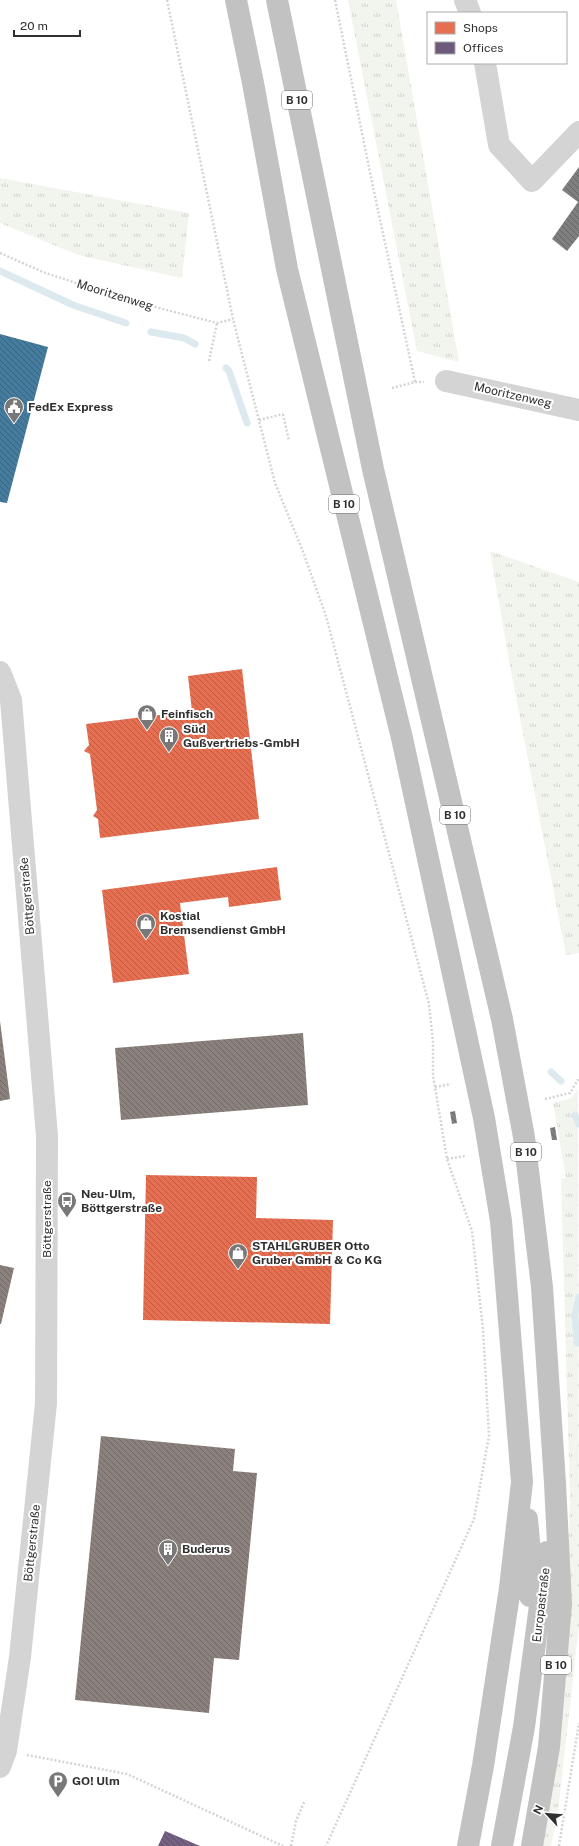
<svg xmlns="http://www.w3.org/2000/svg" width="579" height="1846" viewBox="0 0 579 1846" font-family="'Public Sans',sans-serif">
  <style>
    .grass { fill: url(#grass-tufts) }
    .shops { fill: url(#shops-back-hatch) }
    .offices { fill: url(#offices-back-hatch) }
    .public { fill: url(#public-back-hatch) }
    .industry { fill: url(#industry-back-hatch) }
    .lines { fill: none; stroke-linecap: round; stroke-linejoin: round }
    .stream { stroke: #dceaf0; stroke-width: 7 }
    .building { fill: url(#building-back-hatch) }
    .path { stroke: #d4d4d4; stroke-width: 2.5; stroke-dasharray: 2 2; stroke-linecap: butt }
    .minor { stroke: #d4d4d4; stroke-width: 22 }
    .highway { stroke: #c2c2c2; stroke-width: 22 }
    .labels { text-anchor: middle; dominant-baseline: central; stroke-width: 4; stroke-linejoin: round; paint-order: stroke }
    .shield { fill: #fff; stroke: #6e6e6e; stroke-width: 1 }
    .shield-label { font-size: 11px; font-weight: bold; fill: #303030 }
    .street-label { font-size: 12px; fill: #303030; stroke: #fff }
    .poi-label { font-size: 12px; font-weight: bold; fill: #303030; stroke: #fff; text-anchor: start }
  </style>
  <defs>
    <pattern id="grass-tufts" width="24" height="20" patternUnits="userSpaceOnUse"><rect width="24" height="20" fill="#f2f5ed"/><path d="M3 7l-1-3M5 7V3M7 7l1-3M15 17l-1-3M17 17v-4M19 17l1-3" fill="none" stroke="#d0d2cc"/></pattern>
    <pattern id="shops-back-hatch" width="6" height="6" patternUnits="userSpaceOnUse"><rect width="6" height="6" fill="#e76f51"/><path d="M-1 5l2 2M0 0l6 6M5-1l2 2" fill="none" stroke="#bc5c44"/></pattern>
    <pattern id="offices-back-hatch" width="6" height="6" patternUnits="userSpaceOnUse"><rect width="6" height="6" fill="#6d597a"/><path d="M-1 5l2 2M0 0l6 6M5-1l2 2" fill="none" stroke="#82738c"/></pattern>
    <pattern id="public-back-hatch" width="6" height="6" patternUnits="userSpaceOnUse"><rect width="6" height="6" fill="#457b9d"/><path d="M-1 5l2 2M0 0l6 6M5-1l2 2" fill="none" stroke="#3a6580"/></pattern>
    <pattern id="industry-back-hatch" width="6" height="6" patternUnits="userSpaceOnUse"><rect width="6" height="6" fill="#8a817c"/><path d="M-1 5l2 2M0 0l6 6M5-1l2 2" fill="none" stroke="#716a66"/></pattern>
    <pattern id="building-back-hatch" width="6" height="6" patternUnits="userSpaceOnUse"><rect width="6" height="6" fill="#7f7f7f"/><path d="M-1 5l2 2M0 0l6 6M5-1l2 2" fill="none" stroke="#686868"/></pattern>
  </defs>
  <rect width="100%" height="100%" fill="#fff"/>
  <!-- grass -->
  <path class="grass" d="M348,0H396L459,362L417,351Z
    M0,178L189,213L182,278L78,255L0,223Z
    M490,551L579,582V953L566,955L510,666Z
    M578,1088L579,1625L558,1812L551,1846H539L567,1610L570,1497L561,1179L566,1178L553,1103L572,1098Z"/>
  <!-- shops -->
  <path class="shops" d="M242,669L259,819L100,838L98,819L93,816L97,810L90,754L84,751L89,745L86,724L192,711L188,676Z
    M277,867L281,900L229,907L228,897L180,903L189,974L113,983L102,890Z
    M146,1175L257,1177L256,1218L333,1220L330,1324L143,1320Z"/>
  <!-- offices -->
  <path class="offices" d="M165,1831L200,1846H158Z"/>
  <!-- public -->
  <path class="public" d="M0,334L48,347L7,503L0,502Z"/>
  <!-- industry -->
  <path class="industry" d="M0,1021L10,1099L0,1101Z
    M303,1033L308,1105L121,1120L115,1048Z
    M0,1265L14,1268L1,1324H0Z
    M101,1436L235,1449L233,1471L257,1473L239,1660L214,1658L209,1713L75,1700Z"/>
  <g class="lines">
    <!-- stream -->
    <path class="stream" d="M0,271L73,305L126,323
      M151,332L184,338L195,344
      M226,368L229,371L247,423
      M551,1072L561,1081
      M575,1115L579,1124
      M577,1343L575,1315L579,1297"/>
  </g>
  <!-- building -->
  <path class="building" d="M579,167V236L567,251L552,239L578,202L562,190Z
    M455,1111L457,1123L452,1124L450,1112Z
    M555,1127L557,1140H552L550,1128Z"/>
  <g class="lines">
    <!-- path -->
    <path class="path" d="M167,0L233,319L275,483L302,549L326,616L429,1004L433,1042V1076L435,1087L447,1159L472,1231L483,1329L489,1436L474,1519L326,1846
      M335,0L373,187L415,382
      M0,253L43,272L124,299L217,323L233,319
      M209,361L217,323
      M392,388L415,382H424
      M283,414L289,441
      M259,420L283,414
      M435,1087L451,1084
      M545,1099L570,1093L579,1078
      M447,1159L465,1156
      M27,1755L127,1774L283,1846
      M291,1846L296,1821L305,1800
      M559,1846L579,1723"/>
    <!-- minor -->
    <path class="minor" d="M465,0L470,13
      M485,63L499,145L532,181L579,132
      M446,381L579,410
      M0,672L11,700L47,1136L46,1403L20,1657L6,1751L0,1767"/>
    <!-- highway -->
    <path class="highway" d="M236,0L253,83L287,269L402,738L484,1118L501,1221L522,1482L510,1588L483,1766L468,1846
      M277,0L373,469L502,1019L524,1137L542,1287L555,1483L561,1604L549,1747L532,1846
      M527,1519L530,1552V1596
      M502,1846L524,1727L547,1552"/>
  </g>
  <!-- icons -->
  <defs>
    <g id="civic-pin" transform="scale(1)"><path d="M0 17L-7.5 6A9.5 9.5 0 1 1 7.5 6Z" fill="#787878" stroke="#fff"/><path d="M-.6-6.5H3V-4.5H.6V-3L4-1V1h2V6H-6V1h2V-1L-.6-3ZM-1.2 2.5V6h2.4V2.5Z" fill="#fff"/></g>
    <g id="shop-pin" transform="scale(1)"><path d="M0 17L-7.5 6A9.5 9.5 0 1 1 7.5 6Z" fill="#787878" stroke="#fff"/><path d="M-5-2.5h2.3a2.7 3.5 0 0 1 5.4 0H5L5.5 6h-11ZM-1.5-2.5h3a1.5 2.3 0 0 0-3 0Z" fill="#fff"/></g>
    <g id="building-pin" transform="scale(1)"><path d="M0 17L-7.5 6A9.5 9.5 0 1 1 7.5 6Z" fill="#787878" stroke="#fff"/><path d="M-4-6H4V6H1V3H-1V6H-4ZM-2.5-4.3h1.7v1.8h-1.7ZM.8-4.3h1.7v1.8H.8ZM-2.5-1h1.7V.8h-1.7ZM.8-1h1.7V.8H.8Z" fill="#fff"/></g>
    <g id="bus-pin" transform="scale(1)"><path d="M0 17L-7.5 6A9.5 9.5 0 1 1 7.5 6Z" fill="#787878" stroke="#fff"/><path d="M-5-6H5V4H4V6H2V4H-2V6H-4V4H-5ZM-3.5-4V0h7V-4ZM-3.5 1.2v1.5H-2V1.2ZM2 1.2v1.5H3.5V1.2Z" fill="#fff"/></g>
    <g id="parking-pin" transform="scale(1)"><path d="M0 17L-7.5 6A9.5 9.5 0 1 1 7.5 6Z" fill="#787878" stroke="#fff"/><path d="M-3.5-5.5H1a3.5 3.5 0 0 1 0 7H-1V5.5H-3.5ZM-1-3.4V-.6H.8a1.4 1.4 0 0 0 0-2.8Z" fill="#fff"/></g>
  </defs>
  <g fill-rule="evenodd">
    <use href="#civic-pin" x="14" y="407"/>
    <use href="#shop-pin" x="147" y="714"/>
    <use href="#building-pin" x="169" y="736"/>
    <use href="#shop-pin" x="146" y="923"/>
    <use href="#bus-pin" x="67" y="1201"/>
    <use href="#shop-pin" x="238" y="1253"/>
    <use href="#building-pin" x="168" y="1549"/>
    <use href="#parking-pin" x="58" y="1781"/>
  </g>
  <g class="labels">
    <!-- shield labels -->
    <g class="shield">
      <rect x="282" y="91" width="30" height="18" rx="3"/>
      <rect x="329" y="495" width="30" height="18" rx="3"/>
      <rect x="440" y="806" width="30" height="18" rx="3"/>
      <rect x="511" y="1143" width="30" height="18" rx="3"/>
      <rect x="541" y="1656" width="30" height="18" rx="3"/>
    </g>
    <g class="shield-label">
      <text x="297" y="100">B 10</text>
      <text x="344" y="504">B 10</text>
      <text x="455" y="815">B 10</text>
      <text x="526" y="1152">B 10</text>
      <text x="556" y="1665">B 10</text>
    </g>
    <!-- street labels -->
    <g class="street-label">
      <text transform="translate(115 295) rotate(17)">Mooritzenweg</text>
      <text transform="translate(513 395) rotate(13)">Mooritzenweg</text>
      <text transform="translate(27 896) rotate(-95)">Böttgerstraße</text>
      <text transform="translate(47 1219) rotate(-90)">Böttgerstraße</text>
      <text transform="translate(32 1543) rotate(-84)">Böttgerstraße</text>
      <text transform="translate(541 1605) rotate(-83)">Europastraße</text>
    </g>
    <!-- poi labels -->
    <g class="poi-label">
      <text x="28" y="407">FedEx Express</text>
      <text x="161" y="714">Feinfisch</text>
      <text x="183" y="729">Süd<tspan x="183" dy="14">Gußvertriebs-GmbH</tspan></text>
      <text x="160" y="916">Kostial<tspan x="160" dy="14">Bremsendienst GmbH</tspan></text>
      <text x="81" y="1194">Neu-Ulm,<tspan x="81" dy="14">Böttgerstraße</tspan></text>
      <text x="252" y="1246">STAHLGRUBER Otto<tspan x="252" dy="14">Gruber GmbH &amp; Co KG</tspan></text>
      <text x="182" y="1549">Buderus</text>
      <text x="72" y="1781">GO! Ulm</text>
    </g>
  </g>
  <!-- legend -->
  <rect x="427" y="12" width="140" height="52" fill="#ffffff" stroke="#acacac"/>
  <rect x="435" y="22" width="20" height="12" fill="#e76f51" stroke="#acacac"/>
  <text x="463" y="32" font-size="12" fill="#303030">Shops</text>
  <rect x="435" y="42" width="20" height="12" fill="#6d597a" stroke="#acacac"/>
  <text x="463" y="52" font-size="12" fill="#303030">Offices</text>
  <!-- north arrow -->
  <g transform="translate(547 1814) rotate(296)" stroke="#ffffff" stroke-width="3" paint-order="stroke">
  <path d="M0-3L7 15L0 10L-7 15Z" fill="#303030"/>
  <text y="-6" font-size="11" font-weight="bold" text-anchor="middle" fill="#303030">N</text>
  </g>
  <!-- scale -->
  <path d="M14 30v6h66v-6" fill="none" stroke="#303030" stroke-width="2"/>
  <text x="20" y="30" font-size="12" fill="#303030" stroke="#ffffff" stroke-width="3" paint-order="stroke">20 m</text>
</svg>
